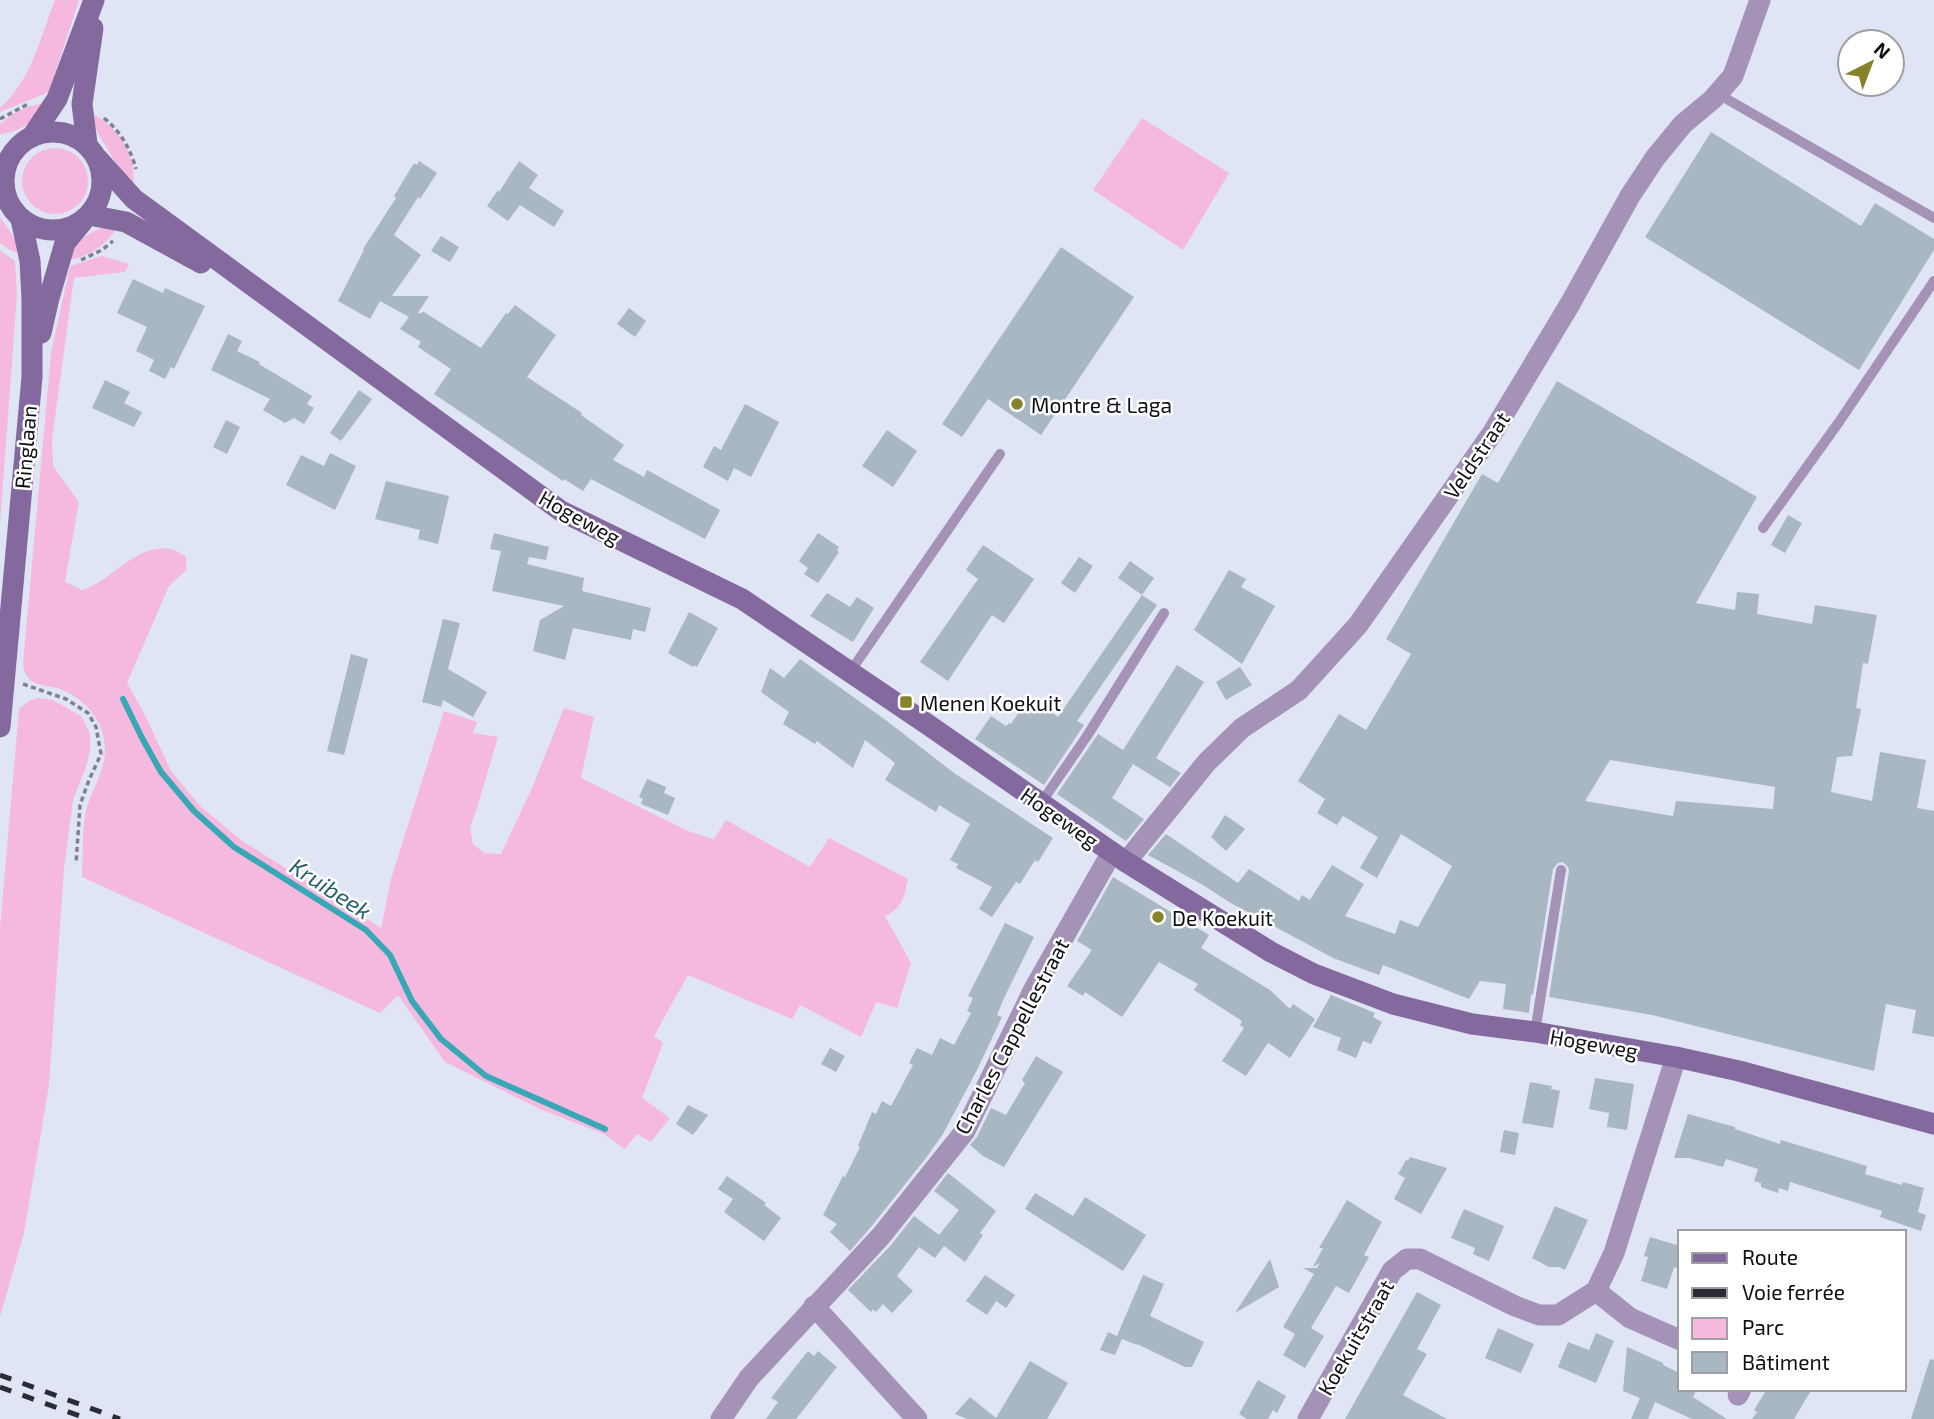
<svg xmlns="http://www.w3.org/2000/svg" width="1934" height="1419" viewBox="0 0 1934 1419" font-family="'Exo 2',sans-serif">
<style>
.green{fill:#f5b9e0}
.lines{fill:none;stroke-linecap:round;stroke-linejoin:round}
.stream{stroke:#38a8b6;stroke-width:6}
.building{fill:#a8b7c2;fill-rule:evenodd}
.path{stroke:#7f828d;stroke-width:3.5;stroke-dasharray:5 3.5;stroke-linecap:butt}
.lane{stroke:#a492b7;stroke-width:10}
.street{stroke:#a492b7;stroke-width:21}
.secondary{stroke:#83699e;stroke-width:21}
.rail{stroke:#2b2c33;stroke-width:5;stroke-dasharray:12 12;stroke-linecap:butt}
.poi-dot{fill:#87832b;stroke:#fff;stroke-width:2.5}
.labels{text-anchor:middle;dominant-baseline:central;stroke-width:5;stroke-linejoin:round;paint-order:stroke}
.poi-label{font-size:21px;fill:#0f1015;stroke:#fff;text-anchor:start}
.street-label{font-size:21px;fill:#0f1015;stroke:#fff}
.water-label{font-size:23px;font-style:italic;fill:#246068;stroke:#fff}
</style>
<rect width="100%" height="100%" fill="#e0e5f5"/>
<g class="green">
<path d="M55 0H79L49 92 0 112V108C31 81 40 38 55 0Z"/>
<path d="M46 103C35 121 22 132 0 134V124C14 112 28 105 46 103Z"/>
<path d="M92 114C119 126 138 158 133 187 121 173 117 165 108 150 100 136 95 131 92 114Z"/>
<path d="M1142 118 1229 173 1183 250 1093 190Z"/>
<circle cx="55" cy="181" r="33"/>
<path d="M0 217 17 242 20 254 10 250 0 243Z"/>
<path d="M106 227H118C106 245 87 259 65 260 78 242 84 233 106 227Z"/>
<path d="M0 250 15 261 17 295 0 524Z"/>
<path d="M102 256 129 264 125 272 74 278 52 440 53 466 79 502 65 582 82 590C113 581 135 543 171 549 176 550 182 554 186 557V570L169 586 127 683 144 713 171 771 201 807 241 840 381 928 391 879 444 711 477 722 473 733 498 737 477 808 470 828 473 844 484 853 501 854 532 788 564 708 594 717 581 778 688 831 714 839 726 820 810 867 829 838 908 879C904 897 903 908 885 916L911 963 897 1008 876 1002 861 1037 800 1005 792 1019 688 975 654 1036 663 1043 642 1098 670 1118 651 1142 637 1134 625 1149 604 1134 542 1110 445 1062 398 995 380 1013 82 877C83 859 82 823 87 807 94 784 109 765 104 740 101 718 84 700 65 691 48 683 26 690 23 664L51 353 70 266Z"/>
<path d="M39 698 53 700 81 716 90 733V750L87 764 73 800 64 869 49 1085 24 1233 0 1317V928L19 709 29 701Z"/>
</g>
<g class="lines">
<path class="stream" d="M123 699 142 738 161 772 194 811 234 847 366 930 390 955 412 1001 441 1039 486 1076 605 1129"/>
</g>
<g class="building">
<path d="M1711 132 1861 226 1875 203 1934 239V250L1859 370 1645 237Z"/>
<path d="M419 161 437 173 420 199 418 197 394 235 421 255 392 296H429L417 314 424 312 481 348 506 313 508 314 515 305 556 335 527 377 582 413 581 415 624 445 613 460 644 477 647 470 720 510 705 539 591 479 583 491 564 479 563 481 434 394 451 369 418 347 421 342 400 329 409 317 380 301 370 319 338 301 364 250 363 249 396 198 394 196 414 163 417 165Z"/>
<path d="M519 161 538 175 529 188 564 211 554 227 520 205 508 221 487 206 498 190 499 192Z"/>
<path d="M441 236 459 247 450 262 431 251Z"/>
<path d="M1061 247 1134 297 1041 435 988 399 962 437 942 424Z"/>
<path d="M133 279 163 293 165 288 205 306 174 369 171 367 165 379 149 371 154 360 136 351 147 327 117 313Z"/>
<path d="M629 308 646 321 635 337 617 324Z"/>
<path d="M228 334 242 341 237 351 260 362 259 364 312 396 307 404 314 408 304 424 294 418 285 423 263 410 270 399 211 370Z"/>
<path d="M105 380 130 392 124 403 142 412 134 427 92 408Z"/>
<path d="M1557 381 1757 497 1696 603 1735 610 1737 592 1759 594 1757 614 1812 624 1815 605 1877 615 1868 664 1863 663 1856 708 1861 709 1852 756 1837 757 1831 792 1872 801 1880 752 1926 760 1917 808 1934 811V1037L1912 1033 1916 1010 1886 1004 1874 1071 1652 1015 1549 997 1569 871 1568 867 1563 862 1558 863 1553 869 1533 995 1531 994 1529 1013 1503 1009 1506 984 1480 981 1469 999 1383 965 1379 975 1333 958 1229 902 1203 885 1148 855 1166 834 1238 883 1249 869 1299 901 1302 895 1310 900 1332 865 1364 884 1345 916 1395 934 1400 920 1418 927 1452 866 1401 834 1377 878 1360 868 1378 837 1343 816 1337 825 1317 813 1325 799 1298 781 1339 714 1366 730 1411 654 1386 639 1482 474 1498 483ZM1610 760 1775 787 1773 809 1676 801 1673 816 1585 801Z"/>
<path d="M359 390 372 399 341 441 330 433Z"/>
<path d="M745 404 779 422 751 477 734 468 728 481 703 467 714 446 721 450Z"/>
<path d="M226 420 240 427 227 454 213 447Z"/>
<path d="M887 430 917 451 893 487 862 466Z"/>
<path d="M330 453 356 466 335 510 286 485 301 455 324 466Z"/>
<path d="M386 481 449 496 438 544 418 539 420 530 375 519Z"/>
<path d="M1788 515 1802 523 1785 553 1771 545Z"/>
<path d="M494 533 549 547 546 560 529 557 527 564 584 578 582 591 651 608 645 632 633 629 631 640 573 628 565 660 533 651 540 620 564 606 492 591 501 551 490 549Z"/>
<path d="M818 533 839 547 837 550 839 552 818 583 804 574 808 568 799 561Z"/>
<path d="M983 545 1034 579 1004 623 992 615 948 681 920 662 978 579 966 570Z"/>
<path d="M1079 557 1093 566 1075 593 1061 583Z"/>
<path d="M1130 561 1154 578 1142 595 1118 578Z"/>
<path d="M1229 570 1246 579 1241 587 1275 606 1242 664 1194 630Z"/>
<path d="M827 593 850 607 857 597 874 608 853 642 810 616Z"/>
<path d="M1142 595 1157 605 1077 721 1084 725 1044 785 975 739 991 716 1006 726 1009 723 1011 724 1027 700 1035 705 1037 702 1058 717Z"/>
<path d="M689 612 718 628 697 667 694 665 693 667 668 653Z"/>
<path d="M443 619 460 623 448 669 487 692 473 717 443 700 441 707 422 702Z"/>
<path d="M351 654 368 659 344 755 327 751Z"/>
<path d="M800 659 887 721 954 773 1053 838 1038 862 1035 860 1020 884 1016 882 992 917 979 909 992 887 956 868 958 864 950 860 970 824 939 805 936 812 885 780 895 763 865 740 853 768 817 741 815 744 783 724 789 712 761 692 770 668 784 678Z"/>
<path d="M1177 665 1204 682 1156 758 1181 773 1170 787 1133 764 1112 798 1144 819 1126 841 1057 794 1098 734 1123 750Z"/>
<path d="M1240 667 1252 685 1226 700 1216 682Z"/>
<path d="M647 779 666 787 664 793 675 798 668 815 641 804 643 799 639 797Z"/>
<path d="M1225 815 1245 829 1226 851 1211 837Z"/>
<path d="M1113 877 1209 935 1201 948 1270 990 1290 1009 1293 1004 1315 1019 1290 1058 1268 1043 1246 1076 1222 1061 1244 1028 1240 1025 1242 1021 1194 990 1198 984 1159 962 1122 1017 1085 992 1083 996 1067 986 1092 950 1077 941Z"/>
<path d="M1005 923 1034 937 1004 998 997 1015 1002 1017 978 1068 943 1134 926 1158 871 1227 850 1251 830 1232 837 1224 823 1215 843 1176 845 1177 860 1147 858 1146 872 1112 876 1114 882 1101 891 1106 913 1065 909 1063 917 1048 932 1055 940 1038 954 1045 971 1013 967 1011 973 998 968 996Z"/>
<path d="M1331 995 1375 1013 1373 1017 1382 1022 1371 1044 1363 1041 1356 1058 1337 1050 1341 1038 1313 1027Z"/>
<path d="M830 1048 845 1056 836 1072 821 1064Z"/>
<path d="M1036 1056 1063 1072 1004 1167 983 1156 970 1145 977 1137 991 1108 1006 1115 1025 1083 1022 1080Z"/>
<path d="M1595 1078 1634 1084 1627 1130 1607 1127 1609 1113 1589 1109Z"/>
<path d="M1530 1082 1552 1086 1551 1089 1560 1091 1553 1128 1522 1123Z"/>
<path d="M688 1105 708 1115 693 1135 676 1124Z"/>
<path d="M1688 1114 1735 1127V1129L1780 1144 1781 1140 1867 1166 1865 1174 1902 1185 1903 1182 1924 1188 1918 1212 1926 1215 1921 1231 1880 1217 1882 1211 1790 1182 1788 1191 1779 1188 1778 1193 1761 1187V1183L1754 1181 1758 1169 1726 1159 1723 1167 1689 1158H1674Z"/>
<path d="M1504 1130 1519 1133 1515 1155 1500 1152Z"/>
<path d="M1410 1157 1447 1168 1421 1214 1394 1199 1405 1178 1398 1174 1406 1160 1408 1161Z"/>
<path d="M948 1173 996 1211 980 1233 983 1235 965 1262 944 1246 935 1258 919 1247 897 1276 913 1291 892 1313 883 1304 876 1312 873 1309 871 1312 848 1290 891 1245 914 1216 939 1235 959 1210 934 1191Z"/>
<path d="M727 1176 766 1203 764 1205 781 1218 764 1241 724 1212 733 1199 718 1189Z"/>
<path d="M1035 1193 1073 1216 1085 1197 1146 1235 1123 1271 1025 1209Z"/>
<path d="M1347 1200 1382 1222 1364 1255 1369 1257 1349 1293 1336 1286 1311 1328 1324 1336 1305 1368 1283 1355 1295 1334 1283 1327 1314 1274 1303 1268H1317L1320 1263 1313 1267 1323 1248H1319Z"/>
<path d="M1555 1206 1588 1220 1565 1270 1559 1267H1549L1532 1258Z"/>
<path d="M1464 1209 1504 1226 1489 1261 1473 1254 1475 1248 1451 1238Z"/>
<path d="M1650 1237 1680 1246V1269L1674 1267 1667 1289 1641 1281 1648 1257 1644 1256Z"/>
<path d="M1270 1259 1279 1287 1235 1313Z"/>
<path d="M985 1275 1015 1295 1006 1308 996 1301 987 1315 966 1301Z"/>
<path d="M1143 1275 1164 1284 1150 1316 1204 1342 1192 1367H1185L1137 1344V1345L1122 1339 1115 1355 1100 1350 1108 1332 1117 1336Z"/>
<path d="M1417 1292 1441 1305 1417 1349 1427 1354 1403 1395 1447 1419H1345Z"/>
<path d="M1498 1328 1534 1344 1521 1373 1485 1358Z"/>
<path d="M1596 1333 1614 1341 1596 1383 1558 1367 1568 1342 1589 1350Z"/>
<path d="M1627 1347 1663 1363V1365L1680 1373V1389H1697L1693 1397 1727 1419H1692L1655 1402 1648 1419H1631L1640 1398 1623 1391Z"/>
<path d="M808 1351 814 1356 818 1351 837 1367 796 1419H766L778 1402 771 1398Z"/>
<path d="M1930 1359 1934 1360V1419H1911Z"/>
<path d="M1030 1361 1068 1383 1047 1419H967L955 1414 970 1397 996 1418Z"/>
<path d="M1258 1380 1286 1396 1277 1413 1273 1410 1268 1419H1247L1239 1414Z"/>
<path d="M1767 1389H1812L1794 1419H1752L1757 1412 1754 1410Z"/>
</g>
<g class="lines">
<g class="path">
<path d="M104 118C121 132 130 148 136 169"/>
<path d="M0 119 28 104"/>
<path d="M81 260 102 250 113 241"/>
<path d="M23 684 66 699 88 713 96 727 101 754 89 780 80 805 76 864"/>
</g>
<g class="lane">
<path d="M1718 94 1934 218"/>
<path d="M1763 528 1839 422 1934 281"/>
<path d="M850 672 1000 454"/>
<path d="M1041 803 1087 736 1164 613"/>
<path d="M1535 1032 1561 870"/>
</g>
<g class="street">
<path d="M1126 862 1207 762 1242 728 1299 690 1358 625 1493 432 1570 304 1630 196 1655 158 1683 124 1713 99 1733 76 1760 0"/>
<path d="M1596 1291 1630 1318 1680 1340"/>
<path d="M814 1306 917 1419"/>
<path d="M1738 1395 1741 1389"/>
<path d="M721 1419 749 1378 881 1236 965 1131 1034 989 1112 852"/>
<path d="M1308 1419 1392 1271 1407 1259H1420L1515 1306 1539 1315H1558L1596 1291 1614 1253 1676 1057"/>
</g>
<g class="secondary">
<circle cx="53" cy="181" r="49"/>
<path d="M33 135 57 99 94 0"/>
<path d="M87 144 82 104 93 28"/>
<path d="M98 159 134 199 561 511 742 599 927 724 1126 862 1271 952 1314 974 1393 1004 1472 1024 1535 1032 1676 1057 1739 1071 1934 1124"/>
<path d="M89 215 126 222 201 263"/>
<path d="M41 333 49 298 65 243 83 221"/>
<path d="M0 727 32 377V299L30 261 21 219"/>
</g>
<g class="rail">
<path d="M0 1375 120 1419"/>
<path d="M0 1387 88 1419"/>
</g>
</g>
<g class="poi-dot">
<circle cx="1017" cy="404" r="7"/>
<rect x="899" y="695" width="14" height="14" rx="3.5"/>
<circle cx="1158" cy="917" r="7"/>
</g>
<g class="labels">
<g class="poi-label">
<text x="1031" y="404">Montre &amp; Laga</text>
<text x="920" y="702">Menen Koekuit</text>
<text x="1172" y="917">De Koekuit</text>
</g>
<g class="street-label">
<text transform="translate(25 447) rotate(-85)">Ringlaan</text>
<text transform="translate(1476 455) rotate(-56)">Veldstraat</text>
<text transform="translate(580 517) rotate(29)">Hogeweg</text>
<text transform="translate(1060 817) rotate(35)">Hogeweg</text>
<text transform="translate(1011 1036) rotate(-62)">Charles Cappellestraat</text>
<text transform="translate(1594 1043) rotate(10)">Hogeweg</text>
<text transform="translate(1355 1337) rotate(-60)">Koekuitstraat</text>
</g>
<g class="water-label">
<text transform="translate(331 888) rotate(33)">Kruibeek</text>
</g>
</g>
<rect x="1678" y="1230" width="228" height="161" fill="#ffffff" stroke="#9f9fa1" stroke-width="2"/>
<rect x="1692" y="1253" width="35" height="10" fill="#83699e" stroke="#9f9fa1" stroke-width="2"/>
<text x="1742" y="1265" font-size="21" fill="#0f1015">Route</text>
<rect x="1692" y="1288" width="35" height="10" fill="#2b2c33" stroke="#9f9fa1" stroke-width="2"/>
<text x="1742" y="1300" font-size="21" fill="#0f1015">Voie ferrée</text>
<rect x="1692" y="1318" width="35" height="21" fill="#f5b9e0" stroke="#9f9fa1" stroke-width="2"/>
<text x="1742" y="1335" font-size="21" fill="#0f1015">Parc</text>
<rect x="1692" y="1352" width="35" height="21" fill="#a8b7c2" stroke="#9f9fa1" stroke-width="2"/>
<text x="1742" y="1370" font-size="21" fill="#0f1015">Bâtiment</text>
<g transform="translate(1871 63) rotate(42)"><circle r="33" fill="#ffffff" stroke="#9f9fa1" stroke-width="2"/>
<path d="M0-5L12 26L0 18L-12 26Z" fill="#87832b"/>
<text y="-10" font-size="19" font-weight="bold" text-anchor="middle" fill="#0f1015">N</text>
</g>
</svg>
